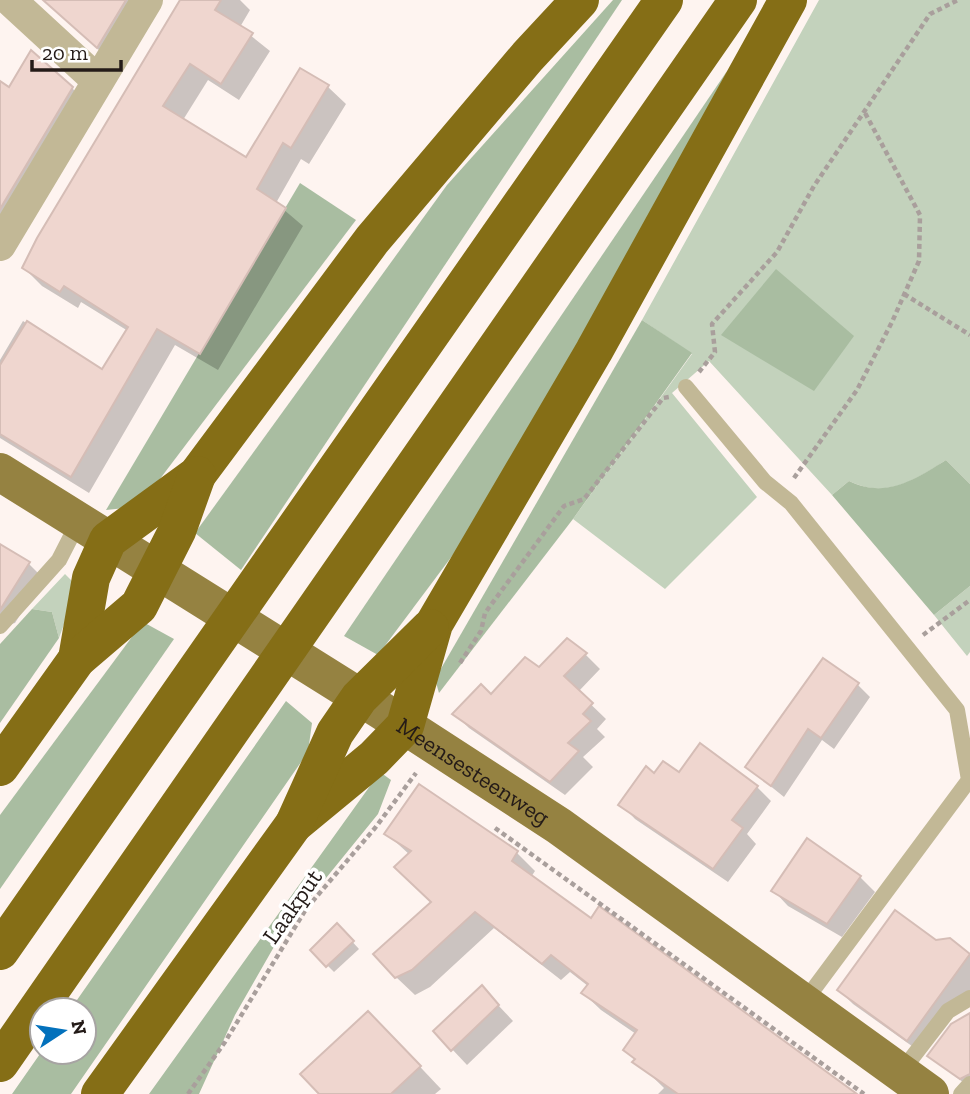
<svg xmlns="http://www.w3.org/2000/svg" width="970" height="1094" viewBox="0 0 970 1094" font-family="'Zilla Slab',serif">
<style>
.green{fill:#c3d2bc}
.forest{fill:#a9bda1}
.shadow{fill:#0003}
.building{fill:#efd6cf;stroke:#d5bdb6;stroke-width:2}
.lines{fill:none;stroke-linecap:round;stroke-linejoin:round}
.path{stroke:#a99f9c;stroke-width:4.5;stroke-dasharray:5 3.5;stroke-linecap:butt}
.lane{stroke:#c2b896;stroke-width:16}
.street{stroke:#c2b896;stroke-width:32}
.primary{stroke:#958241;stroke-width:38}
.highway{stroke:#856e16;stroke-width:38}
.labels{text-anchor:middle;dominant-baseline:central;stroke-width:7;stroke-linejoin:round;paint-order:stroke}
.street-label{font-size:24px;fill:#241b18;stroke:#fff}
</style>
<rect width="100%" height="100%" fill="#fef4f0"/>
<g class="green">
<path d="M819 0H970V484L946 460C914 481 886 499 849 481L832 495 709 361 672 393 757 497 665 589 573 519 692 354 642 320Z"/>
<path d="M65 574 74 583V597L59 638 52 612 32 609Z"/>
<path d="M970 586V652L967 656 934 615Z"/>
</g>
<g class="forest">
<path d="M613 0H622L241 570 195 533 447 185Z"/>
<path d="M727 71 697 133 470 532 378 655 344 636Z"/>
<path d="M300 183 356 220 144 500 125 508 106 510Z"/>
<path d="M776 269 854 336 814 391 721 335Z"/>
<path d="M642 320 692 353 573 519 439 693 435 679Z"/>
<path d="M946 460 970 484V586L934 615 832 495 849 481C886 499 914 480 946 460Z"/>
<path d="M32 609 52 612 59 638 0 723V644Z"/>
<path d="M143 622 174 639 0 889V815Z"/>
<path d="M286 701 312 723 308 752 71 1094H12L42 1051 84 1052V1010H70Z"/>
<path d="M380 772 391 780 378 814 283 931 235 1015 199 1094H149Z"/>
</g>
<g class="shadow">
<path d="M57 0H133L111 61 66 20Z"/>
<path d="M182 0H240L250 10 240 27 270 51 239 100 208 80 183 120 247 159 301 70 328 87 346 104 309 164 301 159 276 203 303 226 218 370 175 345 89 493 0 438V360L23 321 102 372 128 331 81 302 78 308 42 286 24 268Z"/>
<path d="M0 84 10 90 72 88 86 102 0 246Z"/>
<path d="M0 546 29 564 43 578 15 623 0 627Z"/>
<path d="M585 654 600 669 578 692 606 719 597 729 605 737 583 757 593 767 565 795 469 728 455 714 539 669Z"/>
<path d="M857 684 870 697 834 749 822 740 784 797 747 767Z"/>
<path d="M654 775H679L757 787 771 801 747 834 756 844 728 882 635 819 621 804Z"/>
<path d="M419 786 517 853 535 871 531 877 591 920 855 1094H658L664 1088 625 1050 636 1034 601 1010 583 993 588 986 570 972 561 980 494 928 430 987 415 995 396 977 433 902 410 855 387 834Z"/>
<path d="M808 841 860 877 875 892 842 937 788 906 774 891Z"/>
<path d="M337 925 359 949 334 972 312 950Z"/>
<path d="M950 940 970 956V990L923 1054 853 1004 839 990 936 942Z"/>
<path d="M482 988 513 1021 467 1065 435 1031Z"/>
<path d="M970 1015V1088L929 1055Z"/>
<path d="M390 1035 441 1089 435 1094H321Z"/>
</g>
<g class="building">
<path d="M43 0H126L97 48Z"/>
<path d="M180 0H221L215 10 253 33 221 84 190 64 163 106 246 157 300 68 329 85 291 148 283 143 257 189 286 208 200 354 157 329 71 477 0 434V365L27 321 102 369 128 327 64 286 60 292 22 268 37 238Z"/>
<path d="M31 50 73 87 0 209V81L9 87Z"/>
<path d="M0 544 30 562 0 610Z"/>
<path d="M567 638 587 653 564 676 593 703 583 714 591 721 568 743 579 751 550 782 452 714 481 684 491 694 525 657 539 667Z"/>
<path d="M823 658 859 683 821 738 808 729 771 786 745 767Z"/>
<path d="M700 743 758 786 732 820 743 828 713 869 618 805 646 766 654 773 663 761 679 772Z"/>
<path d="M419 784 518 851 512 861 591 918 599 906 857 1094H678L632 1062 635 1059 623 1050 637 1030 581 993 588 984 551 955 542 964 475 912 412 970 395 978 373 954 431 902 394 867 411 851 384 834Z"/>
<path d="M807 838 861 876 827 924 771 891Z"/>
<path d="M895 910 936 940 950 938 970 954 907 1041 837 990Z"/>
<path d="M337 923 354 941 326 967 310 950Z"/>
<path d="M482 985 499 1005 451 1051 433 1031Z"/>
<path d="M368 1011 421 1066 391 1094H319L300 1074Z"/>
<path d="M970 1013V1074L960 1079 927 1056 951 1024Z"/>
</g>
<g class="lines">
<g class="path">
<path d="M904 294 970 335"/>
<path d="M699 372 715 352 712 324 777 252 814 186 930 14 958 0"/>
<path d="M794 478 857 390 892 322 919 261 920 215 864 111"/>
<path d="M923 635 970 600"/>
<path d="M460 663 481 631 485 613 564 506 584 499 663 398 669 397"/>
<path d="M495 828 864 1094"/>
<path d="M188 1094 225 1042 306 909 375 828 416 773"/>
</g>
<g class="lane">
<path d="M686 387 765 482 791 503 957 710 969 780 804 1002"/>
<path d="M0 626 59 560 79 521"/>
<path d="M901 1072 948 1011 970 998"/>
<path d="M961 1094 970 1084"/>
</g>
<g class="street">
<path d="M10 0 98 81"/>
<path d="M0 245 147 0"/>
</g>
<path class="primary" id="s1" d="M0 472 382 711 559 826 930 1094"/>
<g class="highway">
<path d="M77 659 91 578 108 540 197 475 372 240 528 56 580 0"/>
<path d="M0 767 77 659 139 606 177 531 197 475"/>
<path d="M294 824 374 758 405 726 434 624 594 351 788 0"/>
<path d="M0 951 664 0"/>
<path d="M0 1063 738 0"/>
<path d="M100 1094 294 824 335 733 359 698 430 628"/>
</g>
</g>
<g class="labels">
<g class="street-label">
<text stroke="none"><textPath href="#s1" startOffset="560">Meensesteenweg</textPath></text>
<text transform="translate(292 906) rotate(-55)">Laakput</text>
</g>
</g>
<g transform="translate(63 1031) rotate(78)"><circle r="33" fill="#ffffff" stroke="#a7a4a3" stroke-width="2"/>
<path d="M0-5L12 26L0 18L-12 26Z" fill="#0371bc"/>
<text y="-10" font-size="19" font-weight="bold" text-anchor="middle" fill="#241b18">N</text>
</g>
<path d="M32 60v10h89v-10" fill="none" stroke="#241b18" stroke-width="3.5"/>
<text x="42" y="60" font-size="21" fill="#241b18" stroke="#ffffff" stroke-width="5" paint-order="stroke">20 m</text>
</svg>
